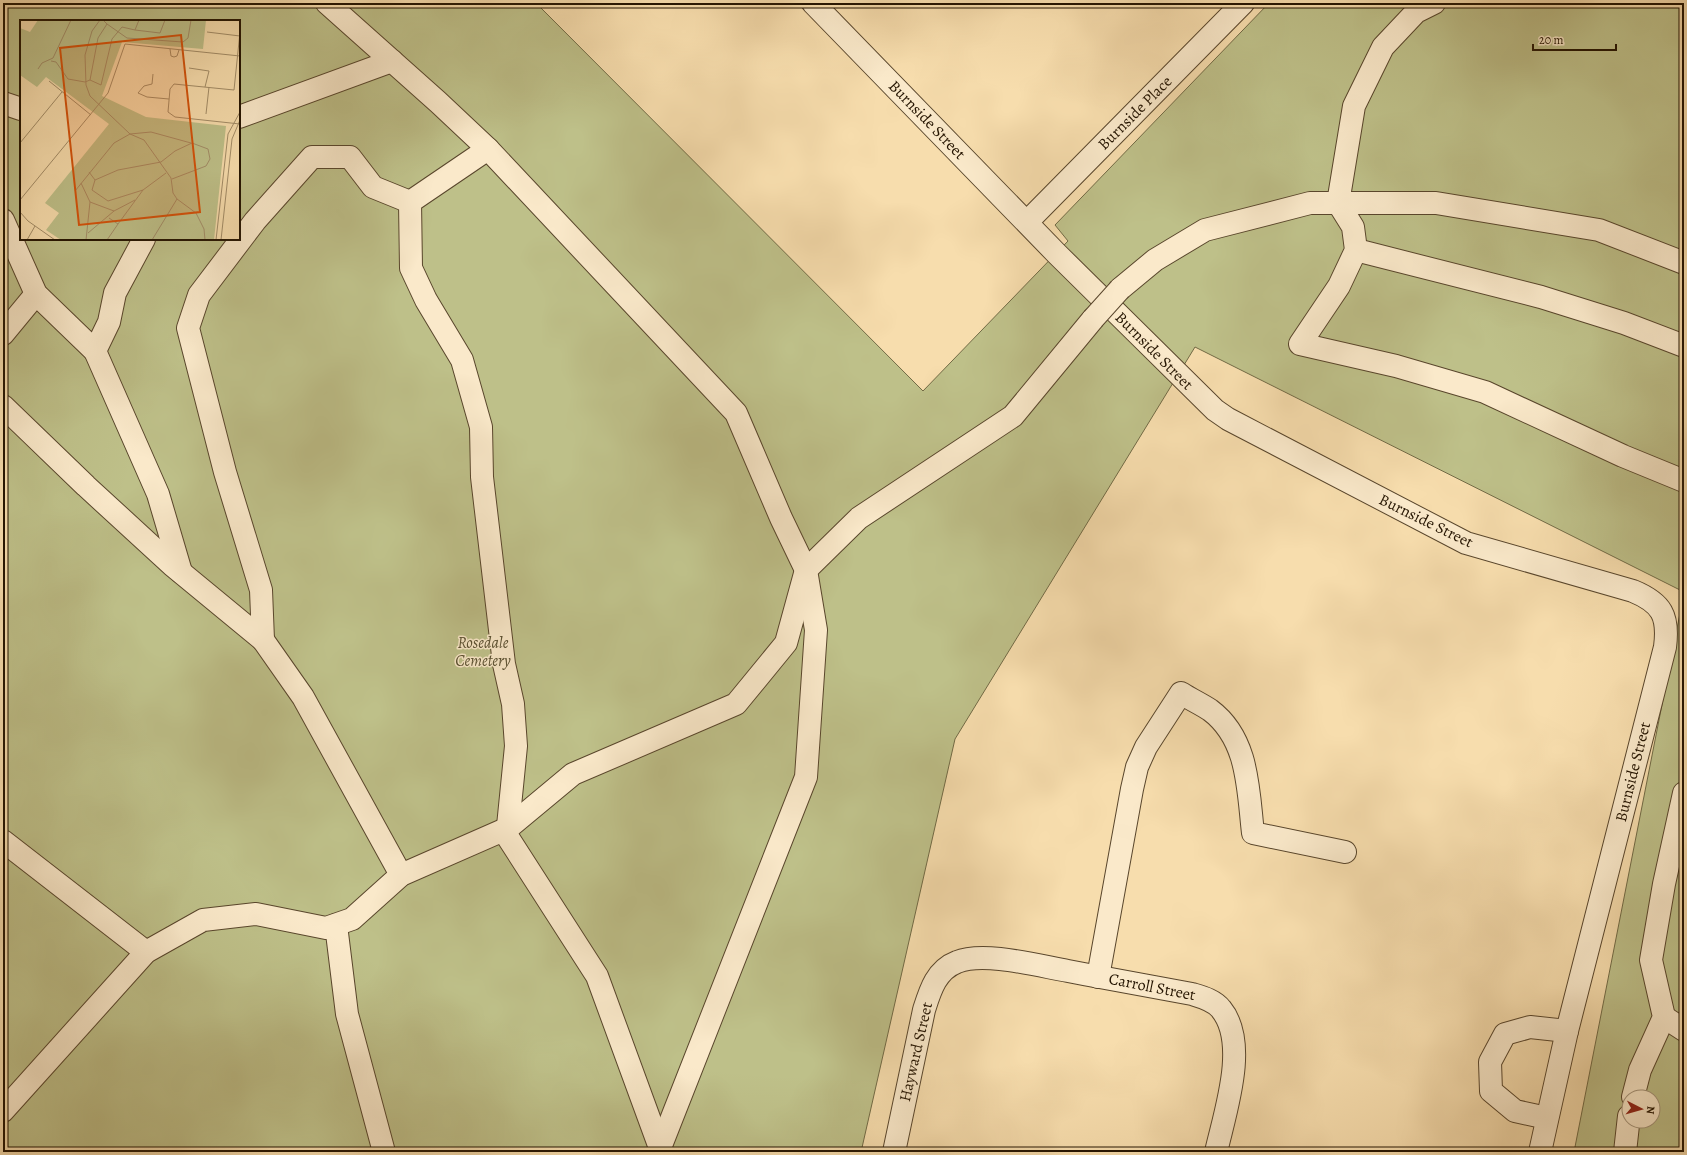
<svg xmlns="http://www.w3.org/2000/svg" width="1687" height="1155" viewBox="0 0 1687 1155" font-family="Alegreya,serif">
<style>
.green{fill:#bec089;stroke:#716a45;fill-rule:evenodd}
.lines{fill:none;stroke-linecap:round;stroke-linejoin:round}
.minor-casing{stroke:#59462c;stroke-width:24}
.minor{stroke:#fae9ca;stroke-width:22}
.minor-bridge-casing{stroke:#59462c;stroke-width:24;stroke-linecap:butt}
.minor-bridge{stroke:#fae9ca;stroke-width:22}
.labels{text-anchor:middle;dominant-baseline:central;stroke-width:3;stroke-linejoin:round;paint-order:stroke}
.street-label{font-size:16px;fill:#241401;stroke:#fae9ca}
.park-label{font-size:16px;font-style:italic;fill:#5a5031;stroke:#fae9ca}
.inset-road{fill:none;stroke:#a38d68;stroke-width:1}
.view{fill:#d4520b;fill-opacity:0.15;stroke:#d4520b;stroke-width:2}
.inset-edge{fill:none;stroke:#241401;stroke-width:2}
</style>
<rect width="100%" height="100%" fill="#f7ddad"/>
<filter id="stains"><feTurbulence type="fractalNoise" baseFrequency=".005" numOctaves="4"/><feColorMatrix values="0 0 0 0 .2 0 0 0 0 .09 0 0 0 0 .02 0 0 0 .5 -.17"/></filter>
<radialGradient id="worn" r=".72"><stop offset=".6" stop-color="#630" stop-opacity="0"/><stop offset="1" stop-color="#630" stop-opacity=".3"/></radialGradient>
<g class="green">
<path d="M3 3H536L923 391 1068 241 1055 225 1269 3H1684V592L1195 347 955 739 861 1152H3ZM21 21H239V239H21Z"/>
<path d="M1684 593V1152H1574ZM1629 1097H1653V1121H1629Z"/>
</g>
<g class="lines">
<defs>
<g id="minor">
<path d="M327 3 438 102 488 149 736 413 781 518 806 570 816 630 806 777 660 1148"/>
<path d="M813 3 1057 254 1215 410 1228 419 1466 543 1633 591C1662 603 1669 616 1665 647L1567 1031 1540 1152"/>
<path d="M1434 3 1416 12 1383 47 1354 106 1338 203 1353 227 1356 250 1339 286 1300 344 1396 366 1485 392 1623 456 1684 481"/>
<path d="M3 103 21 109"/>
<path d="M239 117 392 61"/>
<path d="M410 202 411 268 426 300 462 360 481 427 482 477 504 664 513 704 516 746 507 836 597 976 660 1148 659 1152"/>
<path d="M3 220 36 294 95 351 109 322 115 293 144 239"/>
<path d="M1027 222 1243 3"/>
<path d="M1356 250 1541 297 1624 323 1684 346"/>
<path d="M1120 289 1155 260 1205 230 1310 203H1436L1599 230 1684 263"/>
<path d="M3 334 36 294"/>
<path d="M95 351 158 494 181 572"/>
<path d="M3 406 86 486 172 565 263 640 261 590 225 472 188 328 199 295 255 221 312 157H350L373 187 410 202 488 149"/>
<path d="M263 640 303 697 401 875"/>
<path d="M3 841 146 952"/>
<path d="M336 925 347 1014 384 1152"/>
<path d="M1098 977 1132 789 1137 767 1146 747 1181 693C1190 699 1201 704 1210 710 1249 739 1248 790 1253 833L1345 852"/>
<path d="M1664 1017 1684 1030"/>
<path d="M1633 1097 1640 1070 1664 1017 1651 960 1664 884 1684 793"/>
<path d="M3 1111 146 952 203 920 256 914 326 928 352 919 401 875 508 828 573 774 736 704 786 643 806 570 859 518 1013 416 1093 319"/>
<path d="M1547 1118 1515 1111 1491 1091 1490 1062 1505 1034 1530 1027 1567 1031"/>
<path d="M894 1152 924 1010C930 991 936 970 957 962 984 951 1039 966 1068 971 1109 979 1150 986 1192 994 1202 997 1214 1000 1221 1009 1249 1043 1225 1112 1216 1152"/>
<path d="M1625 1152 1629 1116"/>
</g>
</defs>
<use href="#minor" class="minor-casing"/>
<use href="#minor" class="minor"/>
<defs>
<path id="minor-bridge" d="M1093 319 1120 289"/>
</defs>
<use href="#minor-bridge" class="minor-bridge-casing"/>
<use href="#minor-bridge" class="minor-bridge"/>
</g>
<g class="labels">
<g class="street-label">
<text transform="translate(1135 113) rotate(-45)">Burnside Place</text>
<text transform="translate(927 120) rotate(46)">Burnside Street</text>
<text transform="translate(1154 351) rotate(45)">Burnside Street</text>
<text transform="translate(1426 521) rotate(26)">Burnside Street</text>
<text transform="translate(1633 772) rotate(-76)">Burnside Street</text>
<text transform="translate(1152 987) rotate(11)">Carroll Street</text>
<text transform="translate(916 1052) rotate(-77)">Hayward Street</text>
</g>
<g class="park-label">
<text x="483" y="643">Rosedale<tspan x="483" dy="18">Cemetery</tspan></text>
</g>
</g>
<g transform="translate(20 20)">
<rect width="220" height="220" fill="#f7ddad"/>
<path d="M18 0H186L183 29 102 22 82 76 126 97 206 106 194 220H41L26 210 39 193 25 183 89 104 26 57 17 67 0 55V8L10 12Z" fill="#bec089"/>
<path class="inset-road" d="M80 0 72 11 65 35 66 65 70 76 110 114 124 120 151 158 153 173 157 179 176 193 184 209 185 220M87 4 107 18 163 22 168 18 171 0M115 10 140 13 145 0M187 12 220 16M150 29 151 36 154 37 157 36 159 30M31 41 36 42 48 59 65 62 70 60 81 65 92 19 102 7 115 10 119 0M169 48 189 51 185 67M18 49 22 43 33 38 51 0M133 54 132 64 124 66 118 73 127 77 149 79M70 60 78 18 87 4 83 0M29 61 71 95M214 70 154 64 150 69 148 92 155 97 220 104M214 70 220 12M186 94 189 67M0 123 42 72M69 152 75 160 72 170 88 181 123 170 98 204 89 198M75 160 98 150 141 142 155 131 172 123 188 129 190 139 186 146 152 159M61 163 70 182 66 220M123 170 146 153M55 171 94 123 110 114 131 112 171 123M0 180 88 73 105 24 220 36M94 191 115 180M0 192 8 201 35 220M68 213 94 191 70 182M7 220 15 206M87 220 98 204M132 220 157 179M196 220 208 114 220 92M201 220 212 119 220 100"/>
<path class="view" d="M161 15 180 192 59 205 40 28Z"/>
<rect width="220" height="220" class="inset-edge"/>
</g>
<rect width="1687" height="1155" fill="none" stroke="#f7ddad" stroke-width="16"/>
<rect x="4" y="4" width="1679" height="1147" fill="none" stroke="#241401" stroke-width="2"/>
<rect x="8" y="8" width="1671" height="1139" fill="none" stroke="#241401"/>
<g transform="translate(1641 1109) rotate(96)"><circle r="19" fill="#fae9ca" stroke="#a4947a"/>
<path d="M0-3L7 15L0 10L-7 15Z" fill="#8f2418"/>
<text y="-6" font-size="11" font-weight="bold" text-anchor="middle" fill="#241401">N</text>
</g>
<path d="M1533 44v6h83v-6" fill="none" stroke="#241401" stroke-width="2"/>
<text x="1539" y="44" font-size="12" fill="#241401" stroke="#fae9ca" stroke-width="3" paint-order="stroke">20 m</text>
<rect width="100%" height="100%" filter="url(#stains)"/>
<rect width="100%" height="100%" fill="url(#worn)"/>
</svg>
